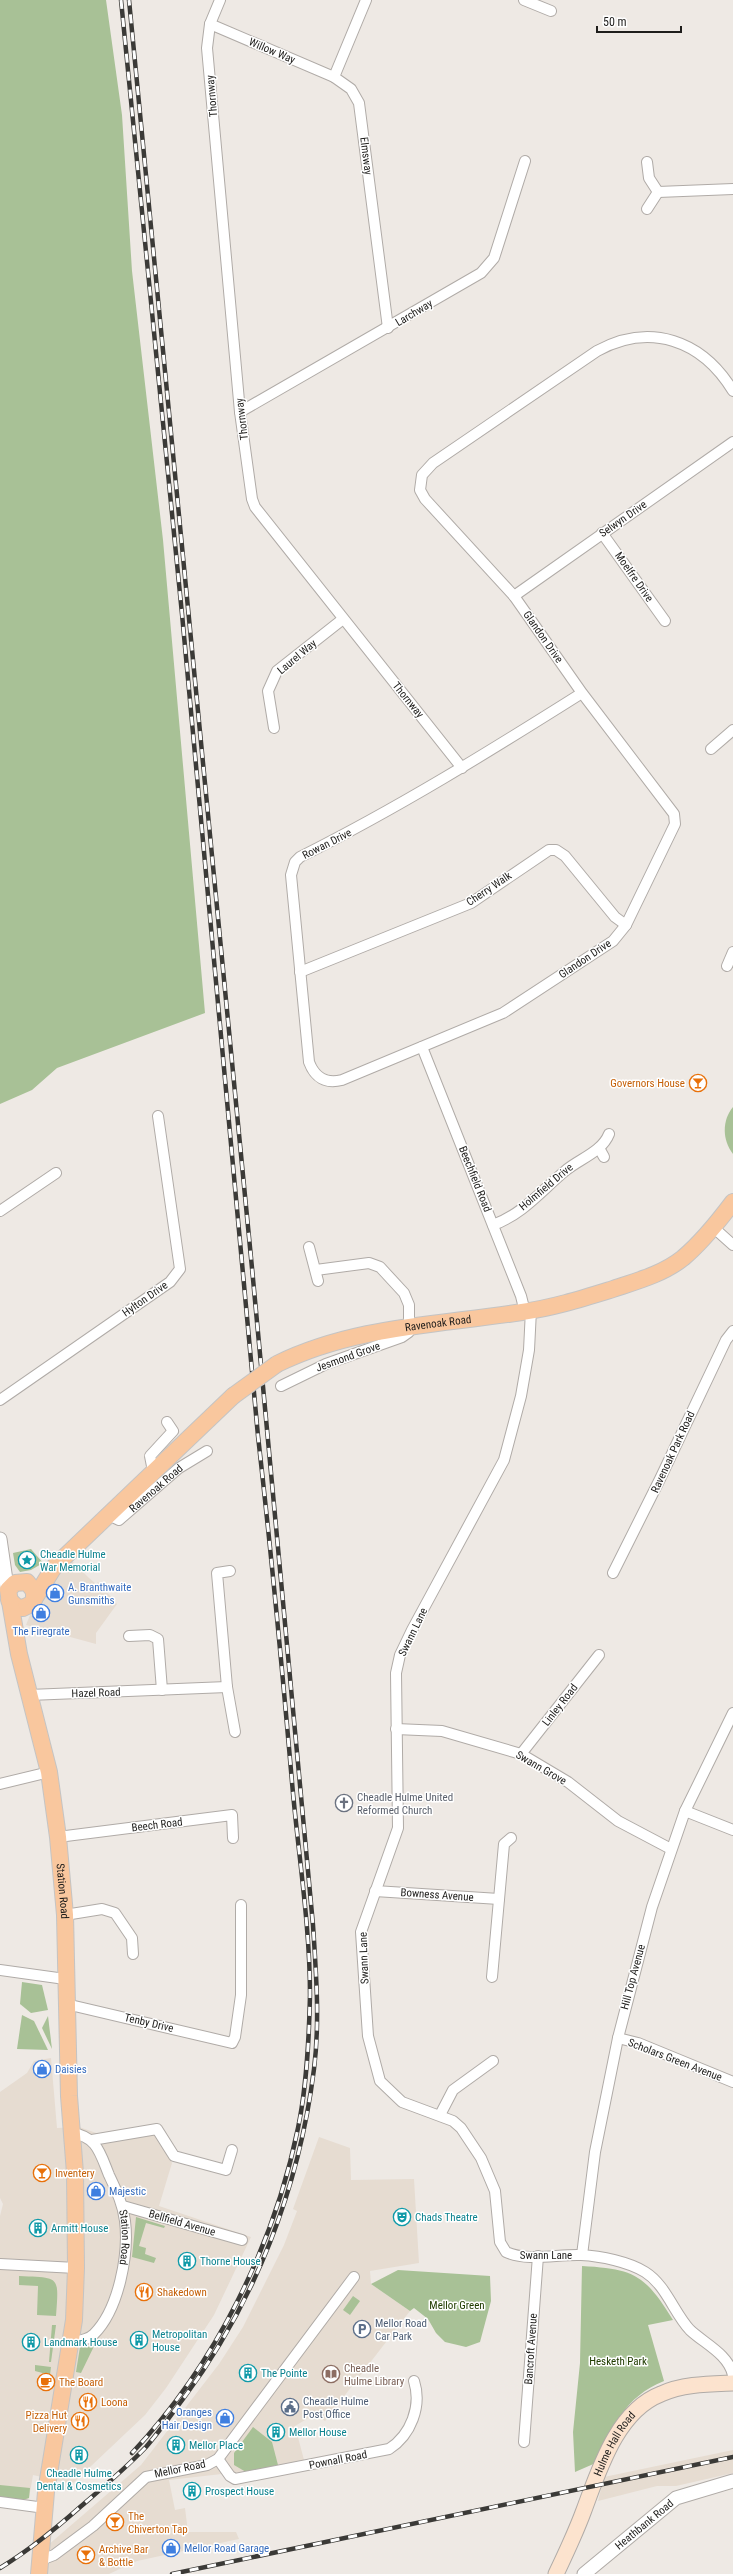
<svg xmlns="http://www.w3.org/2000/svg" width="733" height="2574" viewBox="0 0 733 2574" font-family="'Roboto Condensed',sans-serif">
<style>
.built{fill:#e6dcd1}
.green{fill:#a8c196}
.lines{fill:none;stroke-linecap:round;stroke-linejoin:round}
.minor-casing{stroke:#b0aba7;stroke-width:12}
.tertiary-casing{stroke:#b0aba7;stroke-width:15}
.secondary-casing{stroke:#b0aba7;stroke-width:17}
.primary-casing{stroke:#c4c4c4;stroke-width:18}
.minor{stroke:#fff;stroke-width:10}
.tertiary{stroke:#fff;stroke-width:13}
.secondary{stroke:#fce3ce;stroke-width:15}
.primary{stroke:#f9c79e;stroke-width:16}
.rail-casing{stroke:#3b3a37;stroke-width:4.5}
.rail{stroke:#fff;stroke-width:3;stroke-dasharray:9;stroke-linecap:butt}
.primary-bridge-casing{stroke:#c4c4c4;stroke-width:18;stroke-linecap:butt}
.primary-bridge{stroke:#f9c79e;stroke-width:16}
.labels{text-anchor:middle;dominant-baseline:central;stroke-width:3;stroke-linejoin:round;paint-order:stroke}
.street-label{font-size:11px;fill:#1e1d1b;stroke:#fff}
.food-label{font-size:11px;fill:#c56008;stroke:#fff;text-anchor:start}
.culture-label{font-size:11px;fill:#0d838f;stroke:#fff;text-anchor:start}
.shop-label{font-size:11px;fill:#366cbe;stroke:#fff;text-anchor:start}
.worship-label{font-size:11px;fill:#5b616d;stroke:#fff;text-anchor:start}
.park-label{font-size:11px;fill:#203c00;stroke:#fff}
.service-label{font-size:11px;fill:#4e5e75;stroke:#fff;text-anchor:start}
.education-label{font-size:11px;fill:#785e54;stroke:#fff;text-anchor:start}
</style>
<rect width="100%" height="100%" fill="#eee9e4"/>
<g class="built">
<path d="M70 1559 89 1578 96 1584 98 1582 117 1604 96 1633V1644L26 1625 34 1605Z"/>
<path d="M51 2058 57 2128 79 2127 102 2135 152 2125 172 2163 159 2206 251 2237 214 2315 166 2388 145 2415 72 2484 33 2475 29 2498 26 2500 0 2497V2216L3 2204 0 2198V2092L27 2073 34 2061Z"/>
<path d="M319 2137 350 2148 351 2180 414 2179 419 2263 370 2271 371 2284 410 2311 325 2421 315 2414 295 2426 304 2460 248 2471 169 2480 175 2510 185 2508 188 2532H236L239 2539 137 2561 109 2574H45L47 2546 141 2465 219 2364 243 2327 284 2245 297 2211 293 2209Z"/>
<path d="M733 2450V2473L676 2486H657L598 2501 604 2477Z"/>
</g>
<g class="green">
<path d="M0 0H106L122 115 132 271 163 540 205 1013 57 1068 32 1090 0 1104Z"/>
<path d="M733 1107V1154C722 1140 722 1120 733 1107Z"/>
<path d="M31 1549 43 1563 31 1570 20 1572 15 1565 13 1553Z"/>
<path d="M22 1982 42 1985 48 2010 31 2013 20 2004Z"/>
<path d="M22 2015 34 2021 48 2050 17 2049Z"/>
<path d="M48 2016 52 2049 42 2028Z"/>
<path d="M136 2217 165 2226 164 2228 146 2223 139 2246 146 2248 145 2254 156 2258 154 2263 132 2257Z"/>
<path d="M582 2266C635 2269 645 2275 673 2320L648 2325 664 2381C623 2398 615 2425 598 2462L575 2472 573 2432 580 2363Z"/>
<path d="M398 2270 490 2276 491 2301 480 2342 466 2347 445 2342 436 2333 428 2319 414 2308 410 2311 371 2284Z"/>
<path d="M19 2276C60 2278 59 2275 56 2316L37 2315 38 2286 19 2285Z"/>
<path d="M353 2296 360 2301 350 2315 343 2310Z"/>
<path d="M52 2325H56L51 2362H49Z"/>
<path d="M99 2336 81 2373 76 2372 80 2347 89 2346Z"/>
<path d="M35 2365 51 2367 50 2375 35 2371Z"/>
<path d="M253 2427 272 2442 278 2465 246 2472 234 2465V2453Z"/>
<path d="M0 2485 30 2488 29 2498 23 2500 0 2497Z"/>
</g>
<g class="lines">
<defs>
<g id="minor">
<path d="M220 0 210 24 207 48 240 412 252 499 255 507 462 768"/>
<path d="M366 0 334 77 351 89 359 103 388 328"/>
<path d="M524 0 551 11"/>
<path d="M210 24 334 77"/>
<path d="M647 162 649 178 658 192 733 189"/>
<path d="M647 209 658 192"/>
<path d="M240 412 481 273 494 258 525 161"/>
<path d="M602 533 665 621"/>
<path d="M514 596 733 442"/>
<path d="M582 693C490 751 398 808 300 857L295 862 291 875 309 1062C315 1078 326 1084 342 1080L503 1013 613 941 626 925 675 824 674 814 582 693 514 596 425 499 420 490 422 475 433 463 597 351C650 322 702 340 733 391"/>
<path d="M274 728 268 691 277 671 343 619"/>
<path d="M711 749 733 730"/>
<path d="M727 966 733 952"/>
<path d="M300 972 471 903 549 850H556L565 856 615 917 626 925"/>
<path d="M422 1047 521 1296 525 1312"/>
<path d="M599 1148 604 1157"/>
<path d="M0 1211 56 1173"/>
<path d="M493 1225C523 1214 541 1191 565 1171 579 1159 602 1152 609 1134"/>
<path d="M714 1228 733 1245"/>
<path d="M309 1247 318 1281"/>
<path d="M531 1310 529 1350 521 1396 504 1460 412 1630 400 1655 396 1673 398 1828 361 1932 368 2036 380 2081 402 2102 453 2121 461 2128 481 2158 495 2191 500 2242 506 2252C528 2262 557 2254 581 2255 601 2256 629 2262 645 2272 666 2285 674 2313 690 2330 705 2344 728 2354 733 2375"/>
<path d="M281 1386 326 1364 402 1337 409 1332V1305L404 1293 380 1267 369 1263 316 1270"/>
<path d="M0 1400 170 1282 180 1269 158 1116"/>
<path d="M153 1471 150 1456 173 1431 167 1422"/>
<path id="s1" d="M106 1514 119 1520 179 1468 207 1451"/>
<path d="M230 1571 217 1573 227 1687 235 1732"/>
<path d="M613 1573 660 1479 726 1340 733 1331"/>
<path d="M129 1636 150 1635 158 1639 162 1690"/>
<path d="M29 1695 227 1687"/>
<path d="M396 1729 442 1731 521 1754 568 1782 618 1821 671 1849"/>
<path d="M521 1754 599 1655"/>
<path d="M0 1784 49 1772"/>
<path d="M685 1811 733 1830"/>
<path d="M58 1837 232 1815 233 1838"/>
<path d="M375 1891 499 1899"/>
<path d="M65 1915 102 1909 115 1913 132 1938 133 1954"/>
<path d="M0 1970 65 1979"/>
<path d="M492 1977 504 1844 511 1838"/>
<path d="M66 2004 232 2043 235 2037 241 1995V1905"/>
<path d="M618 2038 638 2043 733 2082"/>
<path d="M440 2115 453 2090 493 2061"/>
<path id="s2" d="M71 2133C97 2136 100 2153 109 2175 116 2190 123 2204 125 2221 129 2254 119 2309 94 2334 88 2340 79 2341 72 2342"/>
<path d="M92 2140 157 2129 174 2156 226 2170 232 2150"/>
<path d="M123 2206 242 2240"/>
<path d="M582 2255 595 2152 618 2038 652 1907 685 1811 733 1713"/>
<path d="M0 2264 76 2268"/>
<path d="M524 2442 538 2256"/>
<path d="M218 2459 230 2476 235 2479 389 2449C411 2435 422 2406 414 2381"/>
<path d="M0 2502 45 2508"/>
<path d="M41 2560 54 2555 93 2526 146 2477 207 2465 218 2459 354 2277"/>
</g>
<g id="tertiary">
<path d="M0 1539 8 1594"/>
<path id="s3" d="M584 2574 676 2498 733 2481"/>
</g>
<g id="secondary">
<path id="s4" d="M556 2574C566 2553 576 2532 584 2510 599 2470 617 2411 661 2394 683 2384 709 2384 733 2383"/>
</g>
<g id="primary">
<path id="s5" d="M277 1364C354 1326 439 1325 522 1312 553 1308 584 1298 613 1289 637 1281 663 1274 683 1258 702 1242 718 1222 733 1202"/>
<path d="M9 1600 17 1607 23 1608 31 1604 54 1567 233 1396"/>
<path id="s6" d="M34 1600V1591L27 1582 15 1583 8 1590 19 1654 49 1772 58 1837 65 1915 69 2096 75 2173 76 2268 74 2320 46 2492 39 2574"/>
</g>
</defs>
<use href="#minor" class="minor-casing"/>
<use href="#tertiary" class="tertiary-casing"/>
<use href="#secondary" class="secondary-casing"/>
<use href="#primary" class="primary-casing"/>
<use href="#minor" class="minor"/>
<use href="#tertiary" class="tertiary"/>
<use href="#secondary" class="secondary"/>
<use href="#primary" class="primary"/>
<defs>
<g id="rail">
<path d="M121 0 182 614 258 1436C271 1551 282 1666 292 1782 298 1853 310 1924 310 1995 309 2039 307 2085 298 2128 274 2246 215 2365 132 2453"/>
<path d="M0 2568C28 2551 54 2530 79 2508 101 2489 125 2469 146 2447 159 2432 171 2415 183 2399 255 2302 299 2189 314 2069 320 2021 316 1972 313 1925L252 1268 129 0"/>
<path d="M172 2574 733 2457"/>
</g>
</defs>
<use href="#rail" class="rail-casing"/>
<use href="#rail" class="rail"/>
<defs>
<path id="primary-bridge" d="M233 1396 277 1364"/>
</defs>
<use href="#primary-bridge" class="primary-bridge-casing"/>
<use href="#primary-bridge" class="primary-bridge"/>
</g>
<defs>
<symbol id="bar-ring" viewBox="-11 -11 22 22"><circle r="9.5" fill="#fff" stroke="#e8710a" stroke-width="1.5"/><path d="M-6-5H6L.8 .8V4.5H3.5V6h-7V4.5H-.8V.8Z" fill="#e8710a"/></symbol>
<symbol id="sight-ring" viewBox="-11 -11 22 22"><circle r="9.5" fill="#fff" stroke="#0f9aa8" stroke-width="1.5"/><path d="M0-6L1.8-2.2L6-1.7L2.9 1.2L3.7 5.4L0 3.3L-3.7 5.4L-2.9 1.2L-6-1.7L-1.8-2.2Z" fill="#0f9aa8"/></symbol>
<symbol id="shop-ring" viewBox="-11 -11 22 22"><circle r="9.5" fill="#fff" stroke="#3f7fe0" stroke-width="1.5"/><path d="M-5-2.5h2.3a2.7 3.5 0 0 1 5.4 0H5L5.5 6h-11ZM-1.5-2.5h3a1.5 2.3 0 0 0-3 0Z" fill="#3f7fe0"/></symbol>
<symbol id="church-ring" viewBox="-11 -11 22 22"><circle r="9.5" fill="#fff" stroke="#6b7280" stroke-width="1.5"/><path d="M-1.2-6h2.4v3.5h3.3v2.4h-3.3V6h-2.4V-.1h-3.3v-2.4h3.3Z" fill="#6b7280"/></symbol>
<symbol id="theatre-ring" viewBox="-11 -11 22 22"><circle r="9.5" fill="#fff" stroke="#0f9aa8" stroke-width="1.5"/><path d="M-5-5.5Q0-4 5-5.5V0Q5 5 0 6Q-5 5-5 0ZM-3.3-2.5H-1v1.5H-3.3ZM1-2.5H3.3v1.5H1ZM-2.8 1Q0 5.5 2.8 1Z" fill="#0f9aa8"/></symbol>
<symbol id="building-ring" viewBox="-11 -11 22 22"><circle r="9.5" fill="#fff" stroke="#0f9aa8" stroke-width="1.5"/><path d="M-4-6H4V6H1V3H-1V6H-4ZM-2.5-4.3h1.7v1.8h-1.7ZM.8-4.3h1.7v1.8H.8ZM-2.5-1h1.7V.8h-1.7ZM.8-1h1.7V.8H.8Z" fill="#0f9aa8"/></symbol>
<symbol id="restaurant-ring" viewBox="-11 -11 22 22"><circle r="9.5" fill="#fff" stroke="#e8710a" stroke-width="1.5"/><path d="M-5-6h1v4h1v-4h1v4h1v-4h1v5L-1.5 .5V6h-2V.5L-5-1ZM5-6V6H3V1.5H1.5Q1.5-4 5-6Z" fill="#e8710a"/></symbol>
<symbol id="parking-ring" viewBox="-11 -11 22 22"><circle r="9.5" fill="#fff" stroke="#5c6f8a" stroke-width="1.5"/><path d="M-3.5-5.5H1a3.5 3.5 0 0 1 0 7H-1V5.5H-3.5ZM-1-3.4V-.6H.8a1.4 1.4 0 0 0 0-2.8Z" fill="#5c6f8a"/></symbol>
<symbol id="library-ring" viewBox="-11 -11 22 22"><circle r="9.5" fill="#fff" stroke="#8d6e63" stroke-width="1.5"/><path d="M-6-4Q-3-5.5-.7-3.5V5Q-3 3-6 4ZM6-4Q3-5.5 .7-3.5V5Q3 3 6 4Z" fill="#8d6e63"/></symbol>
<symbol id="cafe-ring" viewBox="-11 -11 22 22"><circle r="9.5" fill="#fff" stroke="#e8710a" stroke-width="1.5"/><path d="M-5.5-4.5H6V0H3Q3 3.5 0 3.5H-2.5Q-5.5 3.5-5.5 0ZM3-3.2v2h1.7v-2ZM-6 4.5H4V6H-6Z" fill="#e8710a"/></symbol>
<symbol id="civic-ring" viewBox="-11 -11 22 22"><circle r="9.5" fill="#fff" stroke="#5c6f8a" stroke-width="1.5"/><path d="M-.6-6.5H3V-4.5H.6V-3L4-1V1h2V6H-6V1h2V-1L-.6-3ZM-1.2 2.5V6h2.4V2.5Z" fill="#5c6f8a"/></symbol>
</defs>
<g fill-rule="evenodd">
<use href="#bar-ring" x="688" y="1073" width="20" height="20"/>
<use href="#sight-ring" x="17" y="1550" width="20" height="20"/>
<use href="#shop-ring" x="45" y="1583" width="20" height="20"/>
<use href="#shop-ring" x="31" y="1603" width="20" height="20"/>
<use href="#church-ring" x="334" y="1793" width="20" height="20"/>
<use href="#shop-ring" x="32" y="2059" width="20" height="20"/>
<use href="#bar-ring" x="32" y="2163" width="20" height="20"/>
<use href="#shop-ring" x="86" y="2181" width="20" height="20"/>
<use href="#theatre-ring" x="392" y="2207" width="20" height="20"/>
<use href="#building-ring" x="28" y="2218" width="20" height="20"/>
<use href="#building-ring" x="177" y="2251" width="20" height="20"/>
<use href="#restaurant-ring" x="134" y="2282" width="20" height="20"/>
<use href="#parking-ring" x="352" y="2319" width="20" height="20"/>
<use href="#building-ring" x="129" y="2330" width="20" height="20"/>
<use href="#building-ring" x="21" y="2332" width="20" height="20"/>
<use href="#building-ring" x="238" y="2363" width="20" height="20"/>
<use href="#library-ring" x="321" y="2364" width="20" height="20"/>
<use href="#cafe-ring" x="36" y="2372" width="20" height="20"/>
<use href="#restaurant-ring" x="78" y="2392" width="20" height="20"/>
<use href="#civic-ring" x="280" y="2397" width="20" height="20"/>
<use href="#shop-ring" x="215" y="2408" width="20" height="20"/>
<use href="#restaurant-ring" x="70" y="2411" width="20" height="20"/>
<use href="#building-ring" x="266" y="2422" width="20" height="20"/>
<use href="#building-ring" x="166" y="2435" width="20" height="20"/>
<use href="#building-ring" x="69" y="2445" width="20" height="20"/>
<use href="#building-ring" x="182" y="2481" width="20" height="20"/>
<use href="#bar-ring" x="105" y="2512" width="20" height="20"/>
<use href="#shop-ring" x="161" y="2538" width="20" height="20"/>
<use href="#bar-ring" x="76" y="2545" width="20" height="20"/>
</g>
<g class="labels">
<g class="street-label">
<text transform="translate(272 51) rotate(23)">Willow Way</text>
<text transform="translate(212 96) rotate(-95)">Thornway</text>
<text transform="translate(366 156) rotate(83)">Elmsway</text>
<text transform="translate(414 313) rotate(-31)">Larchway</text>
<text transform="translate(242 419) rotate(-97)">Thornway</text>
<text transform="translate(623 519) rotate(-35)">Selwyn Drive</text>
<text transform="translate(634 577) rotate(55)">Moelfre Drive</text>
<text transform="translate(543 637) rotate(55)">Glandon Drive</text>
<text transform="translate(297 657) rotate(-40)">Laurel Way</text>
<text transform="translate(408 700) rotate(51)">Thornway</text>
<text transform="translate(327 844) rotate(-27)">Rowan Drive</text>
<text transform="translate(489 889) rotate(-34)">Cherry Walk</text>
<text transform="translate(585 959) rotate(-34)">Glandon Drive</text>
<text transform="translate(475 1179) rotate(68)">Beechfield Road</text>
<text transform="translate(546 1187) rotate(-40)">Holmfield Drive</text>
<text transform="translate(145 1299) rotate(-35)">Hylton Drive</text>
<text stroke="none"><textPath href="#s5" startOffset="167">Ravenoak Road</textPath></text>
<text transform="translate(348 1357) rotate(-20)">Jesmond Grove</text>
<text transform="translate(673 1452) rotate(-65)">Ravenoak Park Road</text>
<text stroke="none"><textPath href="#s1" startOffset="63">Ravenoak Road</textPath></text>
<text transform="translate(413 1632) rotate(-64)">Swann Lane</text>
<text transform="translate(96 1693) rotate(-2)">Hazel Road</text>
<text transform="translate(560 1705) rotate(-52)">Linley Road</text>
<text transform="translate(541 1768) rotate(30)">Swann Grove</text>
<text transform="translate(157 1825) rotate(-7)">Beech Road</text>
<text stroke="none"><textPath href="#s6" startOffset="349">Station Road</textPath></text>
<text transform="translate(437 1895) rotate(4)">Bowness Avenue</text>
<text transform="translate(364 1958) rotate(-92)">Swann Lane</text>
<text transform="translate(633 1977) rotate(-75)">Hill Top Avenue</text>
<text transform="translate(149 2023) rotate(13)">Tenby Drive</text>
<text transform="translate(675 2060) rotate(21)">Scholars Green Avenue</text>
<text transform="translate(182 2223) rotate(16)">Bellfield Avenue</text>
<text stroke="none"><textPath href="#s2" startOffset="126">Station Road</textPath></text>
<text x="546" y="2255">Swann Lane</text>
<text transform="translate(531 2349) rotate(-86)">Bancroft Avenue</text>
<text stroke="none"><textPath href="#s4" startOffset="143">Hulme Hall Road</textPath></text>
<text transform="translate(338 2460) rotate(-11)">Pownall Road</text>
<text transform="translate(180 2469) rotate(-12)">Mellor Road</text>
<text stroke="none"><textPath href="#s3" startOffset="78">Heathbank Road</textPath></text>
</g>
<g class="food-label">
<text x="685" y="1083" text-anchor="end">Governors House</text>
<text x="55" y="2173">Inventery</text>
<text x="157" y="2292">Shakedown</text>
<text x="59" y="2382">The Board</text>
<text x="101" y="2402">Loona</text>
<text x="67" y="2415" text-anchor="end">Pizza Hut<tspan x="67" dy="13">Delivery</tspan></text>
<text x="128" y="2516">The<tspan x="128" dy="13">Chiverton Tap</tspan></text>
<text x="99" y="2549">Archive Bar<tspan x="99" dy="13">&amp; Bottle</tspan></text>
</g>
<g class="culture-label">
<text x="40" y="1554">Cheadle Hulme<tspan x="40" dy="13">War Memorial</tspan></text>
<text x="415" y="2217">Chads Theatre</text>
<text x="51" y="2228">Armitt House</text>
<text x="200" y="2261">Thorne House</text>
<text x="152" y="2334">Metropolitan<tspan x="152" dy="13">House</tspan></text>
<text x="44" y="2342">Landmark House</text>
<text x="261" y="2373">The Pointe</text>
<text x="289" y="2432">Mellor House</text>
<text x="189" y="2445">Mellor Place</text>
<text x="79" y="2473" text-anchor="middle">Cheadle Hulme<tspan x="79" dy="13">Dental &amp; Cosmetics</tspan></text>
<text x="205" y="2491">Prospect House</text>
</g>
<g class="shop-label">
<text x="68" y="1587">A. Branthwaite<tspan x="68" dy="13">Gunsmiths</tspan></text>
<text x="41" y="1631" text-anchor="middle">The Firegrate</text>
<text x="55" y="2069">Daisies</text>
<text x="109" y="2191">Majestic</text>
<text x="212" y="2412" text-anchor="end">Oranges<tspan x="212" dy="13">Hair Design</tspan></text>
<text x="184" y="2548">Mellor Road Garage</text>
</g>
<g class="worship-label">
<text x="357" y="1797">Cheadle Hulme United<tspan x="357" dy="13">Reformed Church</tspan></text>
</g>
<g class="park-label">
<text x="457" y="2305">Mellor Green</text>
<text x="618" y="2361">Hesketh Park</text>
</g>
<g class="service-label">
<text x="375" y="2323">Mellor Road<tspan x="375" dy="13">Car Park</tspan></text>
<text x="303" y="2401">Cheadle Hulme<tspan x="303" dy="13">Post Office</tspan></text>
</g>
<g class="education-label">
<text x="344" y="2368">Cheadle<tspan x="344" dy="13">Hulme Library</tspan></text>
</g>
</g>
<path d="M597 26v6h84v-6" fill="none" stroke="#1e1d1b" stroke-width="2"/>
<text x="603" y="26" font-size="12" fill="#1e1d1b" stroke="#ffffff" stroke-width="3" paint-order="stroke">50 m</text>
</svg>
